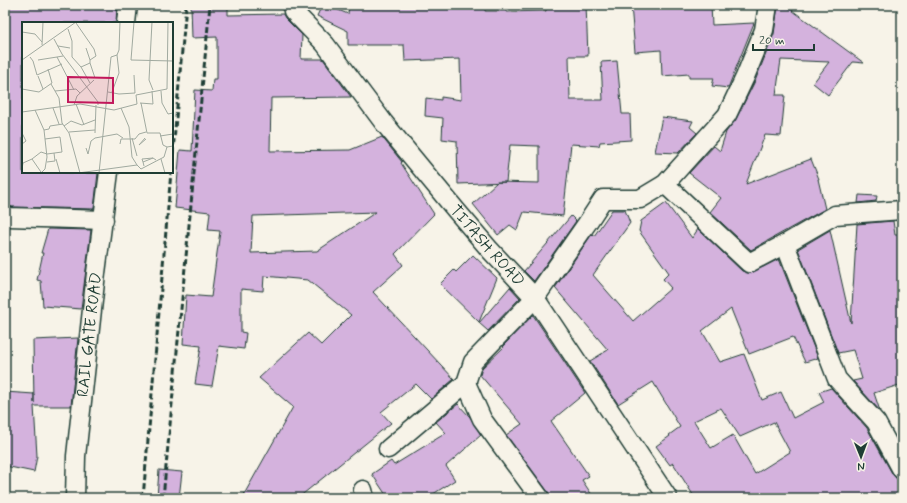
<svg xmlns="http://www.w3.org/2000/svg" width="907" height="503" viewBox="0 0 907 503" font-family="Mynerve,sans-serif">
<style>
.building{fill:#d4b2dd;stroke:#1f3d34;fill-rule:evenodd}
.lines{fill:none;stroke-linecap:round;stroke-linejoin:round}
.minor-casing{stroke:#1f3d34;stroke-width:21}
.minor{stroke:#f7f3e8;stroke-width:18}
.rail{stroke:#1f3d34;stroke-width:3;stroke-dasharray:6 3;stroke-linecap:butt}
.labels{text-anchor:middle;dominant-baseline:central;stroke-width:3.5;stroke-linejoin:round;paint-order:stroke}
.street-label{font-size:16px;fill:#1f3d34;stroke:#f7f3e8}
.inset-road{fill:none;stroke:#a1aaa0;stroke-width:1}
.view{fill:#c2185b;fill-opacity:0.15;stroke:#c2185b;stroke-width:2}
.inset-edge{fill:none;stroke:#1f3d34;stroke-width:2}
</style>
<rect width="100%" height="100%" fill="#f7f3e8"/>
<filter id="ink" filterUnits="userSpaceOnUse"><feTurbulence type="fractalNoise" baseFrequency=".025" numOctaves="2"/><feDisplacementMap in="SourceGraphic" scale="8" xChannelSelector="R" yChannelSelector="G"/><feConvolveMatrix kernelMatrix="1 2 1 2 8 2 1 2 1" color-interpolation-filters="sRGB"/></filter>
<g filter="url(#ink)">
<g class="building">
<path d="M6 5H117L116 23H23V172L98 173 94 209 12 207 5 205Z"/>
<path d="M191 5H228V15L283 14 285 18 302 35 301 59H323L351 97 271 98 270 151 350 150 382 137 402 162 401 163 434 214 395 254 403 265 373 292 454 379 431 399 416 384 381 412 391 423 298 498H242L293 407 259 378 308 333 321 345 351 315 308 280 264 276 263 291 241 289V332L246 333 244 349 219 346 212 386 195 384 201 346 183 344 186 295 211 297 220 231 208 230 210 212 175 208 180 150 192 151 195 90 212 91 213 79H217V37L192 38ZM376 212 317 251 251 253 253 216Z"/>
<path d="M322 5H326L348 14 349 5H485V11H506V12L546 11V5H586L588 56H569L570 100H603L601 62 617 61 622 114H630L631 140 600 142 599 146 571 144 563 216 524 212 517 230 510 225 498 235 473 204 497 182 539 183V146L510 145 506 182 458 184 457 141 442 139 443 118 425 116 426 98 441 100V97L461 100 460 59 405 61 404 45H348V31L317 16Z"/>
<path d="M631 5H711L712 25 754 23 728 88 712 86 714 78H689V74L662 76 661 50 635 52Z"/>
<path d="M778 5H785L864 63 853 62 828 95 813 83 829 62 781 60 776 95H785L781 136 765 135 746 184 811 159 819 179H818L825 209 751 250 710 212 721 198 689 173 714 146 720 151 726 132 736 119 755 81 774 34Z"/>
<path d="M662 117 693 121 690 127 697 133 678 153 655 152Z"/>
<path d="M859 195 877 196 876 201 858 203Z"/>
<path d="M666 203 692 238 698 229 742 271 748 273 753 272 779 259 818 358 805 362 793 337 749 354 731 309 702 331 720 362 744 354 762 400 781 392 793 418 824 402 819 392 831 388 867 428 893 475 897 479 902 480V498H695L673 463 670 465 656 446 670 436 669 435 680 427 653 382 618 404 590 361 608 350 555 288 592 234 594 236 612 210H625L630 223 593 275 633 321 671 288 663 279 669 273 639 231 641 221ZM721 408 740 437 774 422 790 452 755 474 733 435 711 448 694 421Z"/>
<path d="M571 216 576 221 534 281 524 271Z"/>
<path d="M893 221 895 235H902V384L874 393 880 411 853 381 862 379 853 350 838 353 798 249 830 230 851 323 857 224Z"/>
<path d="M48 229 91 230 81 309 43 306 41 281 37 280 43 253H41Z"/>
<path d="M473 255 497 278 479 322 440 284 454 270 456 272Z"/>
<path d="M510 287 520 298 488 331 479 323Z"/>
<path d="M533 315 585 393 551 421 589 476 582 480 594 498H550L548 492 506 435 522 424 480 375 482 368 504 347 503 346Z"/>
<path d="M78 338 71 406H34L37 456 34 472 5 466V392L34 394V403L33 340Z"/>
<path d="M458 404 470 417 481 435 446 466 455 480 427 498H388L372 474 391 461 394 465 446 433 436 422Z"/>
<path d="M159 470 182 472 179 498H157Z"/>
</g>
<g class="lines">
<defs>
<g id="minor">
<path id="s1" d="M292 5 293 11 325 44 384 123 455 209 490 250 535 298 668 498"/>
<path d="M126 23 128 5"/>
<path d="M665 184 749 263 785 244 835 215 902 210"/>
<path d="M5 215 9 217 104 220"/>
<path d="M785 244 837 379 876 422 902 470"/>
<path d="M466 383 482 419 540 498"/>
<path d="M388 449 466 383 473 362 535 298 588 222 603 199H640L665 184 727 115 745 77 764 30 768 5"/>
<path d="M363 490 365 498"/>
<path id="s2" d="M75 498 76 456 96 273 109 172"/>
</g>
</defs>
<use href="#minor" class="minor-casing"/>
<use href="#minor" class="minor"/>
<g class="rail">
<path d="M172 163 186 5"/>
<path d="M143 498 171 172"/>
<path d="M163 498 210 5"/>
</g>
</g>
</g>
<g class="labels">
<g class="street-label">
<text stroke="none"><textPath href="#s1" startOffset="311">TITASH ROAD</textPath></text>
<text stroke="none"><textPath href="#s2" startOffset="164">RAIL GATE ROAD</textPath></text>
</g>
</g>
<g transform="translate(22 22)">
<rect width="151" height="151" fill="#f7f3e8"/>
<path class="inset-road" d="M112 0 109 38 151 39M130 0 127 58 131 68M46 7 50 19V35L59 45 68 41V38L74 34 72 27 54 1M0 10 13 12 20 20M32 17 40 32 76 80V83M20 23 21 0M36 24 48 26M64 26 68 38M41 34 35 35 52 68M8 35 11 39 15 53 40 42M0 37V53M0 38 54 0M16 38 35 35M68 41 73 56M59 45 68 61M16 54 21 67M29 62 37 76 40 101 47 111 58 151M0 67 17 70 30 61 26 47M33 69 54 67 58 71M139 69 140 81 146 92 151 91M86 70 97 72 113 71 112 53M90 70 97 51 95 33M118 81 131 82 130 69M119 81 125 111H138L141 123 145 125M54 82 62 103M52 83 55 74 72 58M31 86 37 102M99 86 107 105 110 135 115 143M13 88 22 108 27 107 28 104 41 102M0 90 58 82 92 88 115 82 114 73 145 67 146 0M42 104 49 99 60 103 73 98M47 110 73 108M0 111 4 119 0 122M73 111 74 83M138 114 151 112M110 116 115 134M123 116 117 123 124 117M98 122 99 117H113L117 112 124 110M64 126 66 132 69 119 73 116 95 112 101 116M10 137 19 130 25 132 40 130 38 115 23 117M34 137 38 151M139 137 143 151M25 140 33 139 32 131M121 140 120 137 131 136M122 144 121 140 131 136 134 138M0 147 1 141 10 137 19 150M19 151 23 147 25 135 22 108M56 151 115 143 119 147 142 135 145 125 151 124M77 151 89 35 95 33 97 28 98 0"/>
<path class="view" d="M46 55 91 56V81L46 80Z"/>
<rect width="151" height="151" class="inset-edge"/>
</g>
<rect width="907" height="503" fill="none" stroke="#f7f3e8" stroke-width="20"/>
<rect x="10" y="10" width="887" height="483" fill="none" stroke="#1f3d34" stroke-width="1.5" filter="url(#ink)"/>
<g transform="translate(861 457) rotate(179)" stroke="#f7f3e8" stroke-width="3" paint-order="stroke">
<path d="M0-3L7 15L0 10L-7 15Z" fill="#1f3d34"/>
<text y="-6" font-size="11" font-weight="bold" text-anchor="middle" fill="#1f3d34">N</text>
</g>
<path d="M753 44v6h61v-6" fill="none" stroke="#1f3d34" stroke-width="2"/>
<text x="759" y="44" font-size="12" fill="#1f3d34" stroke="#f7f3e8" stroke-width="3" paint-order="stroke">20 m</text>
</svg>
